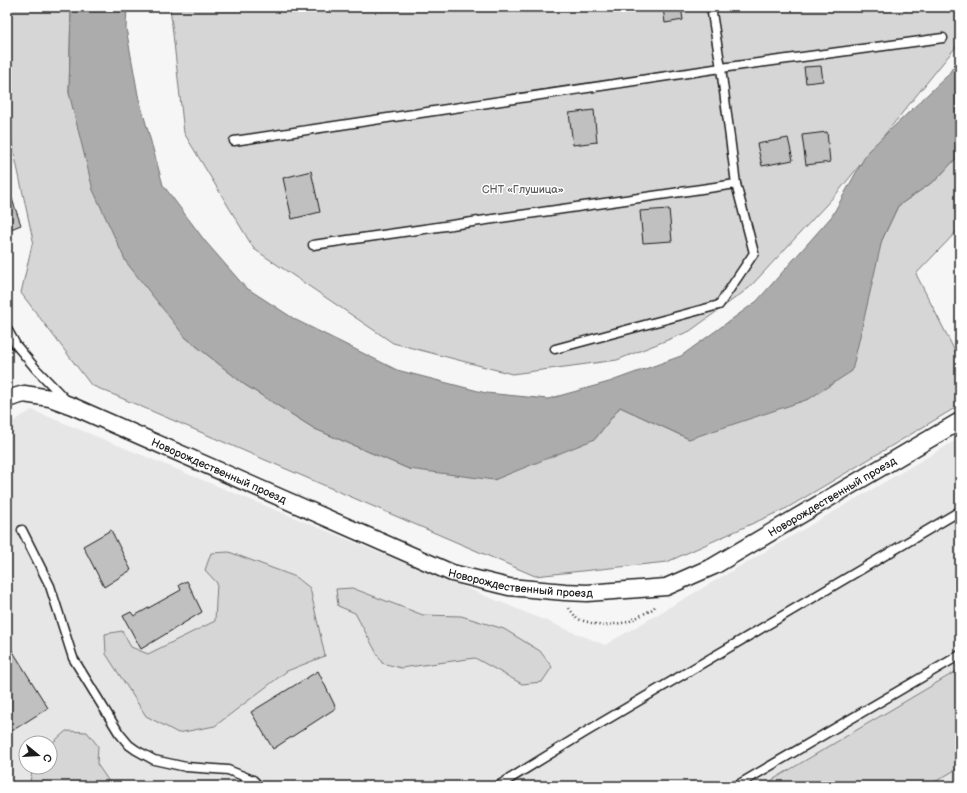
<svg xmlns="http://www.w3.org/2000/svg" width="967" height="793" viewBox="0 0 967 793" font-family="'Balsamiq Sans',sans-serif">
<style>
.built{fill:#e6e6e6;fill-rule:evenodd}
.green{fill:#d6d6d6;stroke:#797979}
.water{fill:#acacac;stroke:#727272}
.building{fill:#c0c0c0;stroke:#1c1c1c}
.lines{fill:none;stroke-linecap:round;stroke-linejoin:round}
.service-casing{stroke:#1c1c1c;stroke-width:11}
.minor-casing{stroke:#1c1c1c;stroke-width:19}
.path{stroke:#1c1c1c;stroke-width:2.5;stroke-dasharray:1 3;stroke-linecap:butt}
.service{stroke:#fff;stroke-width:8}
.minor{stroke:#fff;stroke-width:16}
.labels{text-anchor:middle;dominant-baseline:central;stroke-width:3;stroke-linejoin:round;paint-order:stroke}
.park-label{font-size:11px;fill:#5d5d5d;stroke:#fff}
.street-label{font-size:11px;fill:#1c1c1c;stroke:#fff}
</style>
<rect width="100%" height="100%" fill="#f6f6f6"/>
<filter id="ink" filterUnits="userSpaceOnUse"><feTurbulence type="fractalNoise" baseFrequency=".025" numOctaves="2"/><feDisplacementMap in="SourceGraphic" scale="8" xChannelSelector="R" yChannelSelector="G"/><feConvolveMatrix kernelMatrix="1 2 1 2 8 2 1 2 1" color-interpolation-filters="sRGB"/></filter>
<g filter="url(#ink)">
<path class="built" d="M32 410 605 645 960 438V786H7V425ZM26 743H50V767H26Z"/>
<g class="green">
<path d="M7 7H71L69 93 185 337 245 385 315 429 409 469 595 439 620 407 689 439 882 240 898 206 937 179 960 154V228L916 274 960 361V405L787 508 667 562 535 576 91 385 21 293 33 240 7 120Z"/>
<path d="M170 7H960V41L959 43 838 192 749 288 690 331 617 360 512 374 393 343 254 249 184 133Z"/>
<path d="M229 552 296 577 310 588 325 656 287 671 215 726 178 733 146 716 106 654 105 634 122 631 131 647 148 654 215 621 217 583 205 570 211 553Z"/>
<path d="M352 588 423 615 461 616 504 629 540 651 552 667 542 682 522 684 475 658 401 668 382 663 355 613 338 606 336 589Z"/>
<path d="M960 669V767L928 786H762Z"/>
<path d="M66 731 87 732 98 746 97 764 112 786H29L33 767H50V745Z"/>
</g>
<path class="water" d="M71 7H127L126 28 138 95 163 185 205 241 245 287 296 320 397 370 486 393 548 399 609 382 681 356 757 301 832 216 868 151 948 75 960 56V154L937 179 898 206 882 240 852 371 809 399 689 439 620 407 595 439 494 480 409 469 315 429 245 385 185 337 126 262 93 190 69 93Z"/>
<g class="building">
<path d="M663 7H681L683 20 665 23Z"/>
<path d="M821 66 823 81 806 83 804 67Z"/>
<path d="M594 110 597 142 573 145 569 113Z"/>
<path d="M827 132 830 162 806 165 802 135Z"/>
<path d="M788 138 793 160 762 166 757 144Z"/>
<path d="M311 171 320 212 292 219 283 178Z"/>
<path d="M11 196 21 225 11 229 7 218V198Z"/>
<path d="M669 209 672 241 643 243 640 211Z"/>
<path d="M111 530 131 570 104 587 83 546Z"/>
<path d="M187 581 202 612 141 649 123 616 131 612 134 616 181 590 179 585Z"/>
<path d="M7 642 48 708 7 734Z"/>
<path d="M318 671 336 708 273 749 251 712Z"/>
</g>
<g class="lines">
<defs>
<g id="service">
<path d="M234 141 721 68 943 38"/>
<path d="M313 245 736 184"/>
<path d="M7 329 16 345 36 369 66 400"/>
<path d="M555 349 719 305 754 253 736 184 721 68 711 7"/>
<path d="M22 530 50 586 73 658 119 733 129 745 136 750 154 760 186 767 228 770 253 780 259 786"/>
<path d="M498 786 584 733 960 511"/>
<path d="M736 786 960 655"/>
</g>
<g id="minor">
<path id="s1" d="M7 399 24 394 50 398 72 406 452 573 509 587 565 592 587 593 666 587 714 566 960 421"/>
</g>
</defs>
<use href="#service" class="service-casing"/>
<use href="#minor" class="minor-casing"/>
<path class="path" d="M569 608 577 619 602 626 628 622 653 609 656 605"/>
<use href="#service" class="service"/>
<use href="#minor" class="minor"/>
</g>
</g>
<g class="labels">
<g class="park-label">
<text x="523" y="189">СНТ «Глушица»</text>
</g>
<g class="street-label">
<text stroke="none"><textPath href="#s1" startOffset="228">Новорождественный проезд</textPath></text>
<text stroke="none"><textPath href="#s1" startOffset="888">Новорождественный проезд</textPath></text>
<text stroke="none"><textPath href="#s1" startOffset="552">Новорождественный проезд</textPath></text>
</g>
</g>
<rect width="967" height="793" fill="none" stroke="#fff" stroke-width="24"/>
<rect x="12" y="12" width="943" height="769" fill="none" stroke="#1c1c1c" stroke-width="1.5" filter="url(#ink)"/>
<g transform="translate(38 755) rotate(108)"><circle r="19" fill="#ffffff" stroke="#a4a4a4"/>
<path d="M0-3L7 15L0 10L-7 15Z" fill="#1c1c1c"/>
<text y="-6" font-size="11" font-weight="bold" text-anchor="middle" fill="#1c1c1c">С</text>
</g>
</svg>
